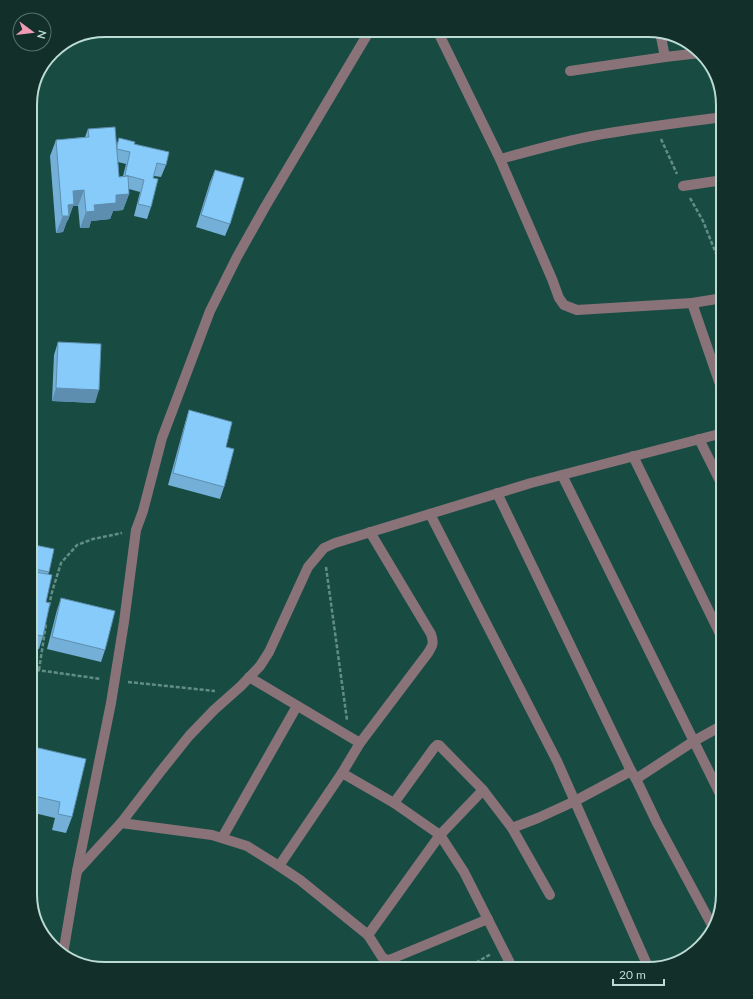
<svg xmlns="http://www.w3.org/2000/svg" width="753" height="999" viewBox="0 0 753 999" font-family="Lato,sans-serif">
<style>
.lines{fill:none;stroke-linecap:round;stroke-linejoin:round}
.path{stroke:#628d85;stroke-width:2.5;stroke-dasharray:4 2;stroke-linecap:butt}
.minor{stroke:#8a7279;stroke-width:10}
.wall{fill:#73afd7;fill-rule:evenodd}
.shaded-wall{fill:#5e8eaf}
.building{fill:#86cbfa;stroke:#5e8eaf}
.rim{fill:none;stroke:#bbdbd3;stroke-width:2}
</style>
<rect width="100%" height="100%" fill="#184c43"/>
<g class="lines">
<g class="path">
<path d="M661 139 677 174"/>
<path d="M690 198 703 221 723 271"/>
<path d="M326 567 347 720"/>
<path d="M49 606 52 592 61 563 77 545 93 539 122 533"/>
<path d="M30 669 101 679"/>
<path d="M39 670 46 624"/>
<path d="M128 682 215 691"/>
<path d="M466 969 468 967 491 954"/>
</g>
<g class="minor">
<path d="M437 30 500 159 552 279 559 298 564 305 577 310 692 303 723 393"/>
<path d="M660 32 665 57"/>
<path d="M570 71 665 57 700 53"/>
<path d="M500 159C531 151 561 142 592 136 636 128 679 123 723 117"/>
<path d="M683 186 723 180"/>
<path d="M692 303 723 298"/>
<path d="M699 439 723 487"/>
<path d="M633 456 723 640"/>
<path d="M562 475 723 800"/>
<path d="M497 493 631 771 636 779 657 823 714 929"/>
<path d="M430 514 557 761 649 969"/>
<path d="M249 677 360 743"/>
<path d="M342 773 394 803 440 835 464 872 513 969"/>
<path d="M636 779 694 741 723 725"/>
<path d="M394 803 434 748 437 745H439L483 790 512 828 550 895"/>
<path d="M121 823 212 835 247 846 279 866 342 773 360 743 428 653C433 645 434 643 431 634L370 532"/>
<path d="M512 828 538 818 575 801 631 771"/>
<path d="M222 838 297 706"/>
<path d="M279 866 300 880 368 935 440 835 483 790"/>
<path d="M77 871 121 823 161 771 189 736 214 710 241 686 260 666 269 652 308 567 324 548 335 543 531 483 723 433"/>
<path d="M368 935 382 957 385 959 389 960 488 919"/>
<path d="M63 954 77 871 111 703 124 622 136 530 143 511 162 438 210 311 237 257 265 207 370 30"/>
</g>
</g>
<g class="wall">
<path d="M88 129 117 144 119 138 134 144 166 165 161 177 154 176 151 207 147 219 134 216 140 192 129 189V194L123 210 113 211 110 219 91 221 89 228H80L78 206H73L68 220 67 221 63 232 56 233 50 156 56 140 85 137ZM118 162 126 164 123 176 119 177Z"/>
<path d="M215 170 230 224 225 236 196 227 210 182Z"/>
<path d="M58 342 95 403 52 401 54 355Z"/>
<path d="M189 410 226 447 224 487 220 499 168 485 185 423Z"/>
<path d="M30 544 49 572 48 575 43 636 39 649 30 647Z"/>
<path d="M61 598 105 650 101 662 47 649 57 610Z"/>
<path d="M30 746 72 817 66 833 52 830 55 818 30 812Z"/>
</g>
<g class="shaded-wall">
<path d="M84 190 78 206H73L68 220 67 221 63 232 56 233 73 191Z"/>
<path d="M129 194 123 210 113 211 110 219 91 221 89 228H80L86 212 94 205 116 195Z"/>
<path d="M56 388 99 390 95 403 52 401Z"/>
</g>
<g class="building">
<path d="M115 127 119 177 128 176 129 194 116 195V203L94 205 95 211 86 212 84 190 73 191 74 204 68 205 69 216H62L56 140 89 137 88 129Z"/>
<path d="M119 138 135 142 134 144 169 152 166 165 157 163 153 178 158 179 151 207 138 204 144 180 125 175 130 152 117 149V146Z"/>
<path d="M215 170 244 178 230 224 201 215Z"/>
<path d="M58 342 101 344 99 390 56 388Z"/>
<path d="M189 410 232 422 226 447 234 449 224 487 173 473Z"/>
<path d="M30 544 54 549 49 572 35 569V572L52 575 46 602 50 603 43 636 30 634Z"/>
<path d="M61 598 115 611 105 650 52 637Z"/>
<path d="M30 746 86 759 72 817 58 814 60 802 30 795Z"/>
</g>
<path d="M0 0H753V999H0ZM105 37H648A68 68 0 0 1 716 105V894A68 68 0 0 1 648 962H105A68 68 0 0 1 37 894V105A68 68 0 0 1 105 37Z" fill="#122f29" fill-rule="evenodd"/>
<path class="rim" d="M105 37H648A68 68 0 0 1 716 105V894A68 68 0 0 1 648 962H105A68 68 0 0 1 37 894V105A68 68 0 0 1 105 37Z"/>
<g transform="translate(32 32) rotate(105)"><circle r="19" fill="#122f29" stroke="#56746d"/>
<path d="M0-3L7 15L0 10L-7 15Z" fill="#f09ab6"/>
<text y="-6" font-size="11" font-weight="bold" text-anchor="middle" fill="#bbdbd3">N</text>
</g>
<path d="M613 979v6h51v-6" fill="none" stroke="#bbdbd3" stroke-width="2"/>
<text x="619" y="979" font-size="12" fill="#bbdbd3" stroke="#122f29" stroke-width="3" paint-order="stroke">20 m</text>
</svg>
